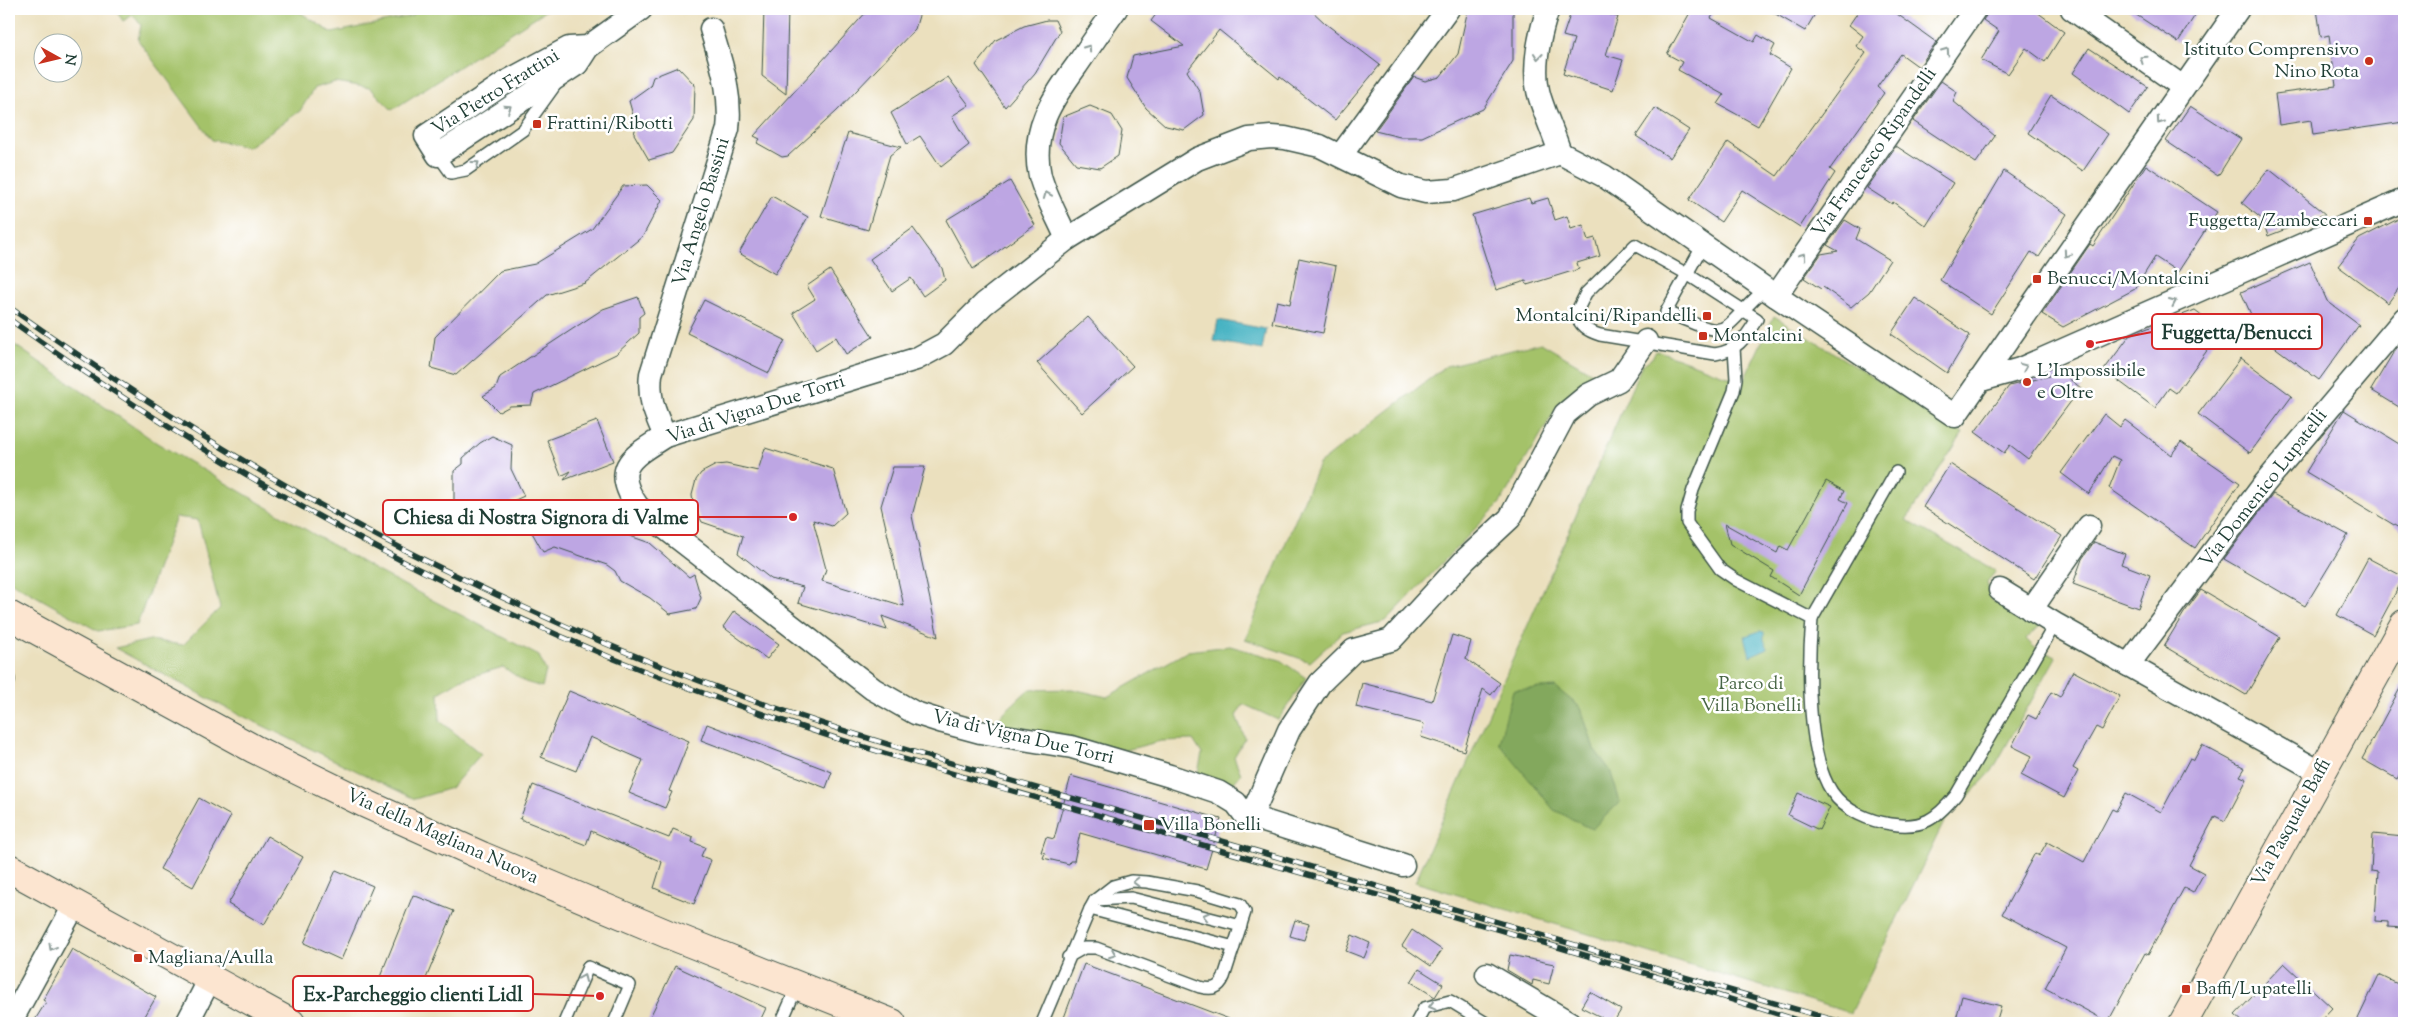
<svg xmlns="http://www.w3.org/2000/svg" width="2413" height="1032" viewBox="0 0 2413 1032" font-family="'Sorts Mill Goudy',serif">
<style>
.green{fill:#a4c269;stroke:#62804e}
.forest{fill:#83a85d;stroke:#517248}
.water{fill:#47b3c3;stroke:#33787c}
.building{fill:#bda6e3}
.lines{fill:none;stroke-linecap:round;stroke-linejoin:round}
.lane-casing{stroke:#3e5549;stroke-width:14}
.street-casing{stroke:#3e5549;stroke-width:25}
.secondary-casing{stroke:#3e5549;stroke-width:30}
.lane{stroke:#fff;stroke-width:11}
.street{stroke:#fff;stroke-width:22}
.secondary{stroke:#fce5d0;stroke-width:28}
.rail-casing{stroke:#1f3d34;stroke-width:5.5}
.rail{stroke:#fff;stroke-width:4;stroke-dasharray:11;stroke-linecap:butt}
.oneway{stroke:#8f9e9a}
.poi-dot{fill:#c8321e;stroke:#fff;stroke-width:2}
.labels{text-anchor:middle;dominant-baseline:central;stroke-width:5;stroke-linejoin:round;paint-order:stroke}
.poi-label{font-size:19px;fill:#1f3d34;stroke:#fff;text-anchor:start}
.street-label{font-size:19px;fill:#1f3d34;stroke:#fff}
.park-label{font-size:19px;fill:#476544;stroke:#fff}
.leader{fill:none;stroke:#d62828;stroke-width:2}
.callout-dot{fill:#d62828;stroke:#fff;stroke-width:2}
.callout{fill:#fff;stroke:#d62828;stroke-width:2}
.callout-label{font-size:20px;text-anchor:middle;font-weight:bold;fill:#1f3d34}
</style>
<rect width="100%" height="100%" fill="#fff"/>
<filter id="ink" filterUnits="userSpaceOnUse"><feTurbulence type="fractalNoise" baseFrequency=".02" numOctaves="2"/><feDisplacementMap in="SourceGraphic" scale="10" xChannelSelector="R" yChannelSelector="G"/><feConvolveMatrix kernelMatrix="1 2 1 2 8 2 1 2 1" color-interpolation-filters="sRGB"/></filter>
<filter id="wash" filterUnits="userSpaceOnUse"><feTurbulence type="fractalNoise" baseFrequency=".0096" numOctaves="4" result="noise"/><feDisplacementMap in="SourceGraphic" scale="20" xChannelSelector="R" yChannelSelector="G"/><feGaussianBlur stdDeviation="1.12" result="paint"/><feColorMatrix in="noise" values="0 0 0 0 0 0 0 0 0 0 0 0 0 0 0 0 0 1.4 0 .05"/><feComposite in="paint" operator="in"/></filter>
<g filter="url(#wash)">
<rect width="100%" height="100%" fill="#ebe0be"/>
<g class="green">
<path d="M115 9H295L332 33 411 16 421 9H548L392 110 370 88 335 82 314 88 300 111 248 147 212 140 138 40 141 25 133 15 123 21Z"/>
<path d="M1774 316 1963 433 1906 520 1996 571 1987 582 1990 598 1995 603 2040 626 2026 639 2034 647 2056 657 1992 771 1944 822 1851 1013 1415 882 1642 365 1652 358 1656 350 1743 382Z"/>
<path d="M9 341 157 443 377 571 539 656 546 671 542 687 525 682 503 667 460 680 439 693 440 721 481 754 451 788 415 799 224 707 115 648 150 640 183 645 220 608 198 520 176 517 137 625 98 631 9 581Z"/>
<path d="M1541 343 1599 377 1559 404 1500 503 1386 621 1343 632 1310 662 1245 639 1319 464 1446 366Z"/>
<path d="M1230 646 1280 660 1306 678 1278 720 1243 704 1236 716 1245 738 1234 757 1241 774 1231 786 1197 777 1202 754 1193 740 1161 741 1126 750 1002 731 999 717 1028 690 1072 689 1107 697 1188 651Z"/>
</g>
<path class="forest" d="M1555 687 1581 708 1594 749 1610 770 1620 802 1592 829 1554 810 1499 743 1513 690Z"/>
<g class="water">
<path d="M1218 320 1266 329 1262 350 1214 341Z"/>
<path d="M1760 631 1764 632V640L1768 648 1750 656 1745 636Z"/>
</g>
<g id="blocks">
<g class="building">
<path d="M764 9H788L786 94 762 76Z"/>
<path d="M869 9H921L915 29 837 111 788 156 782 157 757 143 760 139 754 136Z"/>
<path d="M1160 9H1310L1326 24 1380 65 1335 120 1280 77 1279 79 1219 30 1187 71 1200 92 1204 115 1184 130 1166 126 1146 108 1127 78 1133 56 1184 46 1151 21Z"/>
<path d="M1468 9H1513V61L1483 109 1422 137H1400L1375 131 1414 77 1425 81 1440 77 1458 54Z"/>
<path d="M1572 9H1591L1618 17 1606 55 1623 60 1613 90 1563 74 1574 39 1563 36Z"/>
<path d="M1692 9H1717L1711 18 1754 42 1758 35 1775 45 1770 55 1791 68 1758 126 1718 104 1724 95 1678 70 1682 62 1667 54Z"/>
<path d="M1767 9H1818L1805 31Z"/>
<path d="M1860 9H1890L1936 42 1919 67 1901 54 1877 87 1884 93 1830 169 1835 173 1800 227 1742 190 1721 222 1689 200 1728 142 1777 176 1866 53 1856 46 1863 36 1849 25Z"/>
<path d="M1991 9H2033L2064 32 2045 62 2026 48 2008 74 1981 60 1999 31 1983 20Z"/>
<path d="M2127 9H2199L2178 42Z"/>
<path d="M2317 9H2404V122L2313 135 2311 120 2279 125 2275 94 2336 86 2329 35 2321 37Z"/>
<path d="M1047 20H1055L1060 31 1035 73 1005 107 976 65 996 40 1024 26Z"/>
<path d="M2089 48 2148 87 2129 114 2073 73Z"/>
<path d="M678 67 695 85 694 120 672 153 649 160 634 134 636 126 629 101 650 86 653 77Z"/>
<path d="M948 77 969 105 952 116 969 145 941 167 920 136 907 144 891 113Z"/>
<path d="M1941 81 1957 92 1953 101 1995 136 1976 163 1913 121Z"/>
<path d="M2051 95 2108 134 2083 171 2028 133Z"/>
<path d="M1090 106 1112 115 1122 131 1118 156 1100 168 1076 164 1059 143 1063 117Z"/>
<path d="M2190 106 2241 139 2218 176 2166 141Z"/>
<path d="M1655 108 1689 130 1670 158 1636 136Z"/>
<path d="M848 133 901 147 890 155 868 230 821 216Z"/>
<path d="M1896 146 1953 183 1926 226 1893 202 1892 204 1867 188Z"/>
<path d="M2146 165 2217 212 2178 272 2155 257 2135 289 2063 327 2042 314 2090 244 2093 246Z"/>
<path d="M2269 169 2325 214 2268 236 2262 219 2242 203Z"/>
<path d="M2004 171 2067 214 2039 257 2031 252 1991 314 1940 280Z"/>
<path d="M1010 181 1035 225 973 269 946 220Z"/>
<path d="M647 185 662 200 643 236 585 283 547 295 456 375 431 368 435 337 500 271 535 264 592 229 623 186Z"/>
<path d="M772 196 808 217 775 274 739 253Z"/>
<path d="M1529 198 1531 203 1548 198 1555 220 1567 216 1571 229 1583 225 1588 240 1595 238 1600 256 1577 263 1579 269 1527 285 1526 281 1496 290 1472 215Z"/>
<path d="M2404 216V281L2388 303 2338 266 2359 239Z"/>
<path d="M1845 220 1860 229 1856 239 1890 260 1869 292 1851 307 1823 287 1821 289 1804 278 1821 254 1838 251 1827 245Z"/>
<path d="M913 228 942 268 945 280 923 296 911 278 892 291 870 259Z"/>
<path d="M1299 258 1336 266 1323 333 1272 323 1277 301 1290 304Z"/>
<path d="M2310 262 2327 301 2359 325 2319 380 2261 337 2241 292Z"/>
<path d="M830 270 873 337 846 354 836 337 816 350 793 313 815 299 807 286Z"/>
<path d="M638 297 644 313 639 317V333L616 354 534 394 531 405 510 406 499 412 483 396 496 388 500 377 603 309Z"/>
<path d="M1915 298 1970 335 1947 373 1891 334Z"/>
<path d="M704 300 785 340 769 373 687 333Z"/>
<path d="M2195 310 2222 330 2176 393 2169 388 2155 408 2104 370 2130 335Z"/>
<path d="M1088 317 1133 366 1082 413 1037 363Z"/>
<path d="M2404 339V410L2371 390 2393 353Z"/>
<path d="M2241 358 2292 396 2250 453 2198 414Z"/>
<path d="M2055 368 2081 388 2028 459 2010 445 2004 453 1975 432 2009 386 2049 376Z"/>
<path d="M2344 410 2404 447V531L2306 472Z"/>
<path d="M2104 414 2120 427 2125 420 2171 455 2181 442 2240 483 2195 548 2109 488 2120 460 2112 456 2089 494 2061 473Z"/>
<path d="M597 421 613 461 564 480 571 471 561 476 547 440Z"/>
<path d="M492 436 512 445 511 469 524 496 511 502H514L481 520 454 502V471L463 464V458L480 443Z"/>
<path d="M765 448 833 469 846 513 832 526 813 520 826 569 822 581 904 606 881 506 893 467H925L912 516 938 637 882 616 887 630 798 603 803 587 771 579 738 553 743 536 702 522 693 504 692 495 696 480 701 473 716 465 726 464 758 471Z"/>
<path d="M1950 464 2062 536 2034 579 1923 507Z"/>
<path d="M1826 481 1844 491 1840 499 1848 503 1799 595 1771 577 1774 571 1730 544 1725 524 1777 553 1780 546 1788 550Z"/>
<path d="M2273 494 2348 535 2305 606 2224 559Z"/>
<path d="M593 506 627 535 650 543 689 577 694 574 701 598 696 609 670 614 650 598 620 581 615 571 607 565 555 547 543 552 530 529 545 508 583 514Z"/>
<path d="M2094 542 2125 554 2121 564 2150 575 2138 608 2073 584 2082 559Z"/>
<path d="M2368 558 2404 577 2373 635 2337 615Z"/>
<path d="M2201 590 2280 637 2246 695 2164 646 2184 613Z"/>
<path d="M734 611 779 644 767 659 723 627Z"/>
<path d="M1452 635 1471 641 1466 659 1500 683 1491 695 1483 689 1464 751 1421 737 1424 724 1356 707 1362 683 1432 701Z"/>
<path d="M2073 671 2120 696 2102 730 2096 727 2073 768 2078 771 2064 798 2021 775 2032 756 2012 746 2028 715 2036 719 2051 692 2060 697Z"/>
<path d="M2404 681V766L2397 779 2362 759Z"/>
<path d="M569 691 689 741 669 791 672 792 665 808 629 793 643 760 590 737 576 771 541 757Z"/>
<path d="M707 724 832 772 826 788 701 740Z"/>
<path d="M2202 745 2245 768 2240 776 2247 779 2225 821 2215 816 2189 865 2204 873 2193 893 2184 888 2148 955 2145 953 2108 1022 2045 988 2066 948 2002 914 2035 853 2039 856 2047 842 2084 862 2112 809 2116 811 2126 793 2161 812 2190 758 2194 760Z"/>
<path d="M1071 776 1221 819 1206 869 1080 833 1074 861H1070L1069 864 1043 858 1045 853 1041 852 1046 837 1054 839Z"/>
<path d="M533 785 669 838 673 829 693 837 692 842 705 847 701 856 711 860 694 904 654 888 662 862 591 831 586 845 520 819Z"/>
<path d="M1798 793 1830 807 1819 830 1788 815Z"/>
<path d="M199 798 231 816 193 887 160 869Z"/>
<path d="M2373 834 2404 837V928L2388 927V922L2375 921 2378 872 2371 871Z"/>
<path d="M267 836 303 857 264 925 228 904Z"/>
<path d="M336 870 373 886 341 960 304 943Z"/>
<path d="M413 895 454 911 420 993 380 977Z"/>
<path d="M1295 920 1309 924 1304 940 1290 936Z"/>
<path d="M1412 930 1442 950 1431 966 1402 946Z"/>
<path d="M1352 935 1370 943 1364 958 1346 951Z"/>
<path d="M72 949 156 997 141 1023H33L46 1002 43 1000Z"/>
<path d="M1510 955 1554 964 1549 984 1533 980 1532 985 1507 970Z"/>
<path d="M2284 963 2332 1008 2318 1023H2244L2235 1015Z"/>
<path d="M1084 964 1237 1022V1023H1062Z"/>
<path d="M675 966 766 1008 759 1023H647Z"/>
<path d="M1419 969 1443 984 1435 997 1411 982Z"/>
<path d="M2379 975 2404 987V1023H2356Z"/>
<path d="M1590 992 1621 1010 1613 1023 1581 1007Z"/>
<path d="M1962 996 2001 1006 1996 1023H1955Z"/>
</g>
</g>
</g>
<g filter="url(#ink)">
<use href="#blocks" fill-opacity="0" stroke="#3e5549" stroke-width="1"/>
<g class="lines">
<defs>
<g id="lane">
<path d="M438 155 451 173 466 170 523 130 556 84"/>
<path d="M1635 245 1687 274 1757 319C1745 338 1739 350 1715 354L1600 335C1587 331 1579 326 1576 313L1586 293Z"/>
<path d="M1703 245 1666 312C1735 341 1715 334 1765 289"/>
<path d="M1734 348 1736 379 1734 391 1693 490 1687 511V523L1720 569 1736 580 1812 619C1808 664 1806 753 1832 792 1845 811 1869 821 1891 824 1923 829 1936 819 1956 795L2055 624"/>
<path d="M1812 619 1896 472"/>
<path d="M9 679V681"/>
<path d="M1095 900 1131 898 1241 926"/>
<path d="M1090 909 1234 947"/>
<path d="M564 1023 588 967 630 985 614 1023"/>
<path d="M781 1023 797 987"/>
<path d="M1042 1023 1090 909 1095 900 1113 886 1131 881 1147 882 1197 891 1240 904 1245 912 1224 977C1219 989 1212 990 1200 987L1096 948H1084L1068 957"/>
<path d="M1416 1023 1424 1008 1450 1001 1486 1023"/>
</g>
<g id="street">
<path d="M1548 9C1539 36 1531 70 1540 98 1546 117 1554 134 1560 153"/>
<path d="M2072 9 2183 87"/>
<path d="M588 47 569 48 508 81 426 136 438 155 577 64 588 47 641 9"/>
<path d="M1560 153 1604 176 1776 296 1955 416 2238 9"/>
<path d="M1341 155 1448 9"/>
<path d="M1067 239C1058 218 1046 198 1040 176 1030 131 1052 99 1077 65 1090 46 1103 27 1116 9"/>
<path d="M1776 296 1975 9"/>
<path d="M1978 381 2020 369 2404 200"/>
<path d="M665 436C655 413 648 400 651 374L728 129C732 93 721 63 711 29"/>
<path d="M2000 590 2055 624 2320 772"/>
<path d="M2031 610 2089 526"/>
<path d="M2128 665 2265 483 2404 319"/>
<path d="M1245 815 1254 810 1289 730 1320 683 1354 650 1391 640 1466 559 1510 518 1565 414 1588 395 1619 380 1646 341"/>
<path d="M1403 865 1245 815 1236 803 1218 792 1170 776 1072 747 980 732 943 722 915 713 873 689 638 507C610 467 632 457 665 436L916 359 944 344 984 304 1067 239 1197 159 1249 139 1271 137 1285 138 1320 146 1401 186 1426 192 1453 190 1560 153"/>
<path d="M1487 974 1570 1023"/>
<path d="M10 1023 75 904"/>
<path d="M187 1023 210 979"/>
</g>
<g id="secondary">
<path d="M9 615 254 749 364 803 482 856 670 935 892 1023"/>
<path d="M9 868 291 1023"/>
<path d="M2183 1023 2404 624"/>
</g>
</defs>
<use href="#lane" class="lane-casing"/>
<use href="#street" class="street-casing"/>
<use href="#secondary" class="secondary-casing"/>
<use href="#lane" class="lane"/>
<use href="#street" class="street"/>
<use href="#secondary" class="secondary"/>
<defs>
<g id="rail">
<path d="M9 307C117 383 229 456 346 519 424 562 506 600 588 636 783 721 991 774 1194 833 1411 895 1627 962 1845 1023"/>
<path d="M9 319C197 454 398 570 612 658 781 727 956 775 1132 825 1357 889 1583 952 1806 1023"/>
</g>
</defs>
<use href="#rail" class="rail-casing"/>
<use href="#rail" class="rail"/>
</g>
<defs><path id="oneway-chevron" d="M-2-3.5L2.5 0L-2 3.5" fill="none" stroke-width="1.6" stroke-linecap="round" stroke-linejoin="round" transform="scale(1.25)"/></defs>
<g class="oneway">
<use href="#oneway-chevron" transform="translate(1088 48) rotate(-55)"/>
<use href="#oneway-chevron" transform="translate(1946 51) rotate(-55)"/>
<use href="#oneway-chevron" transform="translate(1538 56) rotate(96)"/>
<use href="#oneway-chevron" transform="translate(2143 59) rotate(-145)"/>
<use href="#oneway-chevron" transform="translate(508 108) rotate(-33)"/>
<use href="#oneway-chevron" transform="translate(2160 121) rotate(125)"/>
<use href="#oneway-chevron" transform="translate(476 164) rotate(-36)"/>
<use href="#oneway-chevron" transform="translate(1047 195) rotate(-112)"/>
<use href="#oneway-chevron" transform="translate(2067 254) rotate(125)"/>
<use href="#oneway-chevron" transform="translate(1803 256) rotate(-55)"/>
<use href="#oneway-chevron" transform="translate(2173 302) rotate(-24)"/>
<use href="#oneway-chevron" transform="translate(2024 367) rotate(-22)"/>
<use href="#oneway-chevron" transform="translate(1136 882) rotate(179)"/>
<use href="#oneway-chevron" transform="translate(1206 916) rotate(-166)"/>
<use href="#oneway-chevron" transform="translate(52 947) rotate(119)"/>
<use href="#oneway-chevron" transform="translate(1113 954) rotate(21)"/>
<use href="#oneway-chevron" transform="translate(583 978) rotate(-67)"/>
<use href="#oneway-chevron" transform="translate(1432 1006) rotate(166)"/>
</g>
</g>
<g class="poi-dot">
<circle cx="2369" cy="61" r="5"/>
<rect x="532" y="119" width="10" height="10" rx="2.5"/>
<rect x="2363" y="216" width="10" height="10" rx="2.5"/>
<rect x="2032" y="274" width="10" height="10" rx="2.5"/>
<rect x="1702" y="311" width="10" height="10" rx="2.5"/>
<rect x="1698" y="331" width="10" height="10" rx="2.5"/>
<circle cx="2027" cy="382" r="5"/>
<rect x="1143" y="819" width="12" height="12" rx="2.5"/>
<rect x="133" y="953" width="10" height="10" rx="2.5"/>
<rect x="2181" y="984" width="10" height="10" rx="2.5"/>
</g>
<g class="labels">
<g class="poi-label">
<text x="2359" y="50" text-anchor="end">Istituto Comprensivo<tspan x="2359" dy="22">Nino Rota</tspan></text>
<text x="547" y="124">Frattini/Ribotti</text>
<text x="2358" y="221" text-anchor="end">Fuggetta/Zambeccari</text>
<text x="2047" y="279">Benucci/Montalcini</text>
<text x="1697" y="316" text-anchor="end">Montalcini/Ripandelli</text>
<text x="1713" y="336">Montalcini</text>
<text x="2037" y="371">L'Impossibile<tspan x="2037" dy="22">e Oltre</tspan></text>
<text x="1160" y="825">Villa Bonelli</text>
<text x="148" y="958">Magliana/Aulla</text>
<text x="2196" y="989">Baffi/Lupatelli</text>
</g>
<g class="street-label">
<text transform="translate(496 93) rotate(-32)">Via Pietro Frattini</text>
<text transform="translate(1875 153) rotate(-55)">Via Francesco Ripandelli</text>
<text transform="translate(702 212) rotate(-73)">Via Angelo Bassini</text>
<text transform="translate(756 410) rotate(-18)">Via di Vigna Due Torri</text>
<text transform="translate(2264 489) rotate(-52)">Via Domenico Lupatelli</text>
<text transform="translate(1023 738) rotate(13)">Via di Vigna Due Torri</text>
<text transform="translate(2292 823) rotate(-61)">Via Pasquale Baffi</text>
<text transform="translate(442 837) rotate(24)">Via della Magliana Nuova</text>
</g>
<g class="park-label">
<text x="1751" y="684">Parco di<tspan x="1751" dy="22">Villa Bonelli</tspan></text>
</g>
</g>
<path class="leader" d="M2090 344L2152 332M793 517L698 517M600 996L533 994"/>
<g class="callout-dot">
<circle cx="2090" cy="344" r="5"/>
<circle cx="793" cy="517" r="5"/>
<circle cx="600" cy="996" r="5"/>
</g>
<g class="callout">
<rect x="2152" y="314" width="170" height="35" rx="5"/>
<rect x="383" y="500" width="315" height="35" rx="5"/>
<rect x="293" y="976" width="240" height="35" rx="5"/>
</g>
<g class="callout-label">
<text x="2237" y="339">Fuggetta/Benucci</text>
<text x="541" y="524">Chiesa di Nostra Signora di Valme</text>
<text x="413" y="1001">Ex-Parcheggio clienti Lidl</text>
</g>
<rect width="2413" height="1032" fill="none" stroke="#fff" stroke-width="30"/>
<g transform="translate(58 58) rotate(98)"><circle r="24" fill="#ffffff" stroke="#a5b1ae"/>
<path d="M0-4L9 19L0 12L-9 19Z" fill="#c8321e"/>
<text y="-8" font-size="14" font-weight="bold" text-anchor="middle" fill="#1f3d34">N</text>
</g>
</svg>
